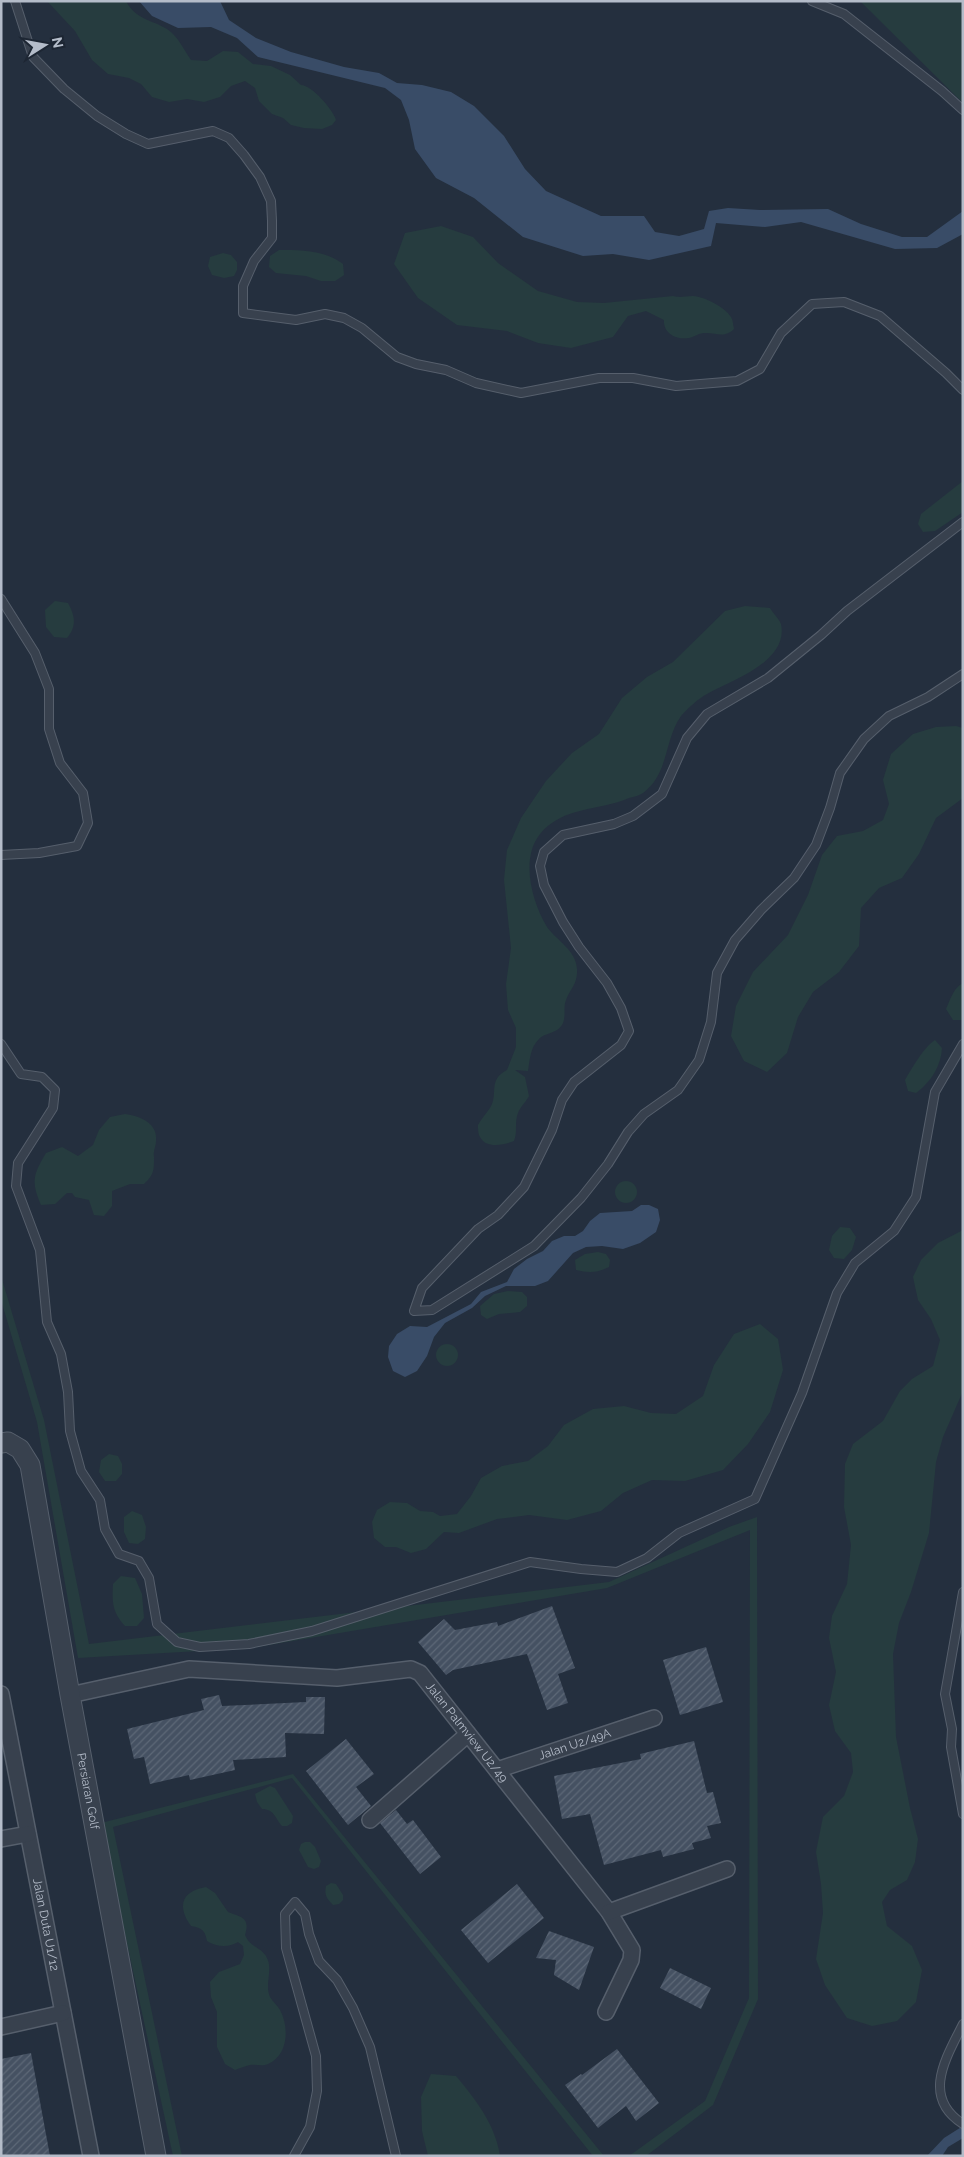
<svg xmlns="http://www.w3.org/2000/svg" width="964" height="2157" viewBox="0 0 964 2157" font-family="Raleway,sans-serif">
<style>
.green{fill:#263c3f}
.water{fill:#394c67}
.building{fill:url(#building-hatch)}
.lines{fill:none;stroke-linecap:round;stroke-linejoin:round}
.service-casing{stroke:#565f6c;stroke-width:10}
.minor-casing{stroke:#565f6c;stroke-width:18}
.tertiary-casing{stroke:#565f6c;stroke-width:21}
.service{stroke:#38414e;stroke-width:8}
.minor{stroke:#38414e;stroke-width:15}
.tertiary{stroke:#38414e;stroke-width:19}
.labels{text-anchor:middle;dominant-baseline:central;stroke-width:5;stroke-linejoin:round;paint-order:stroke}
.street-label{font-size:12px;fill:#b4bcc9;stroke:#1d2633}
</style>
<defs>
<pattern id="building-hatch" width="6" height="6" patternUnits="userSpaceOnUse" patternTransform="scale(1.25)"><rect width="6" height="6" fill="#455162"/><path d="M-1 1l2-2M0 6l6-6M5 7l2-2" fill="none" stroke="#5d6877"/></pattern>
</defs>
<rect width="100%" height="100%" fill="#242f3e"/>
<g class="green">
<path d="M47 1H126C135 19 152 20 167 29 178 36 184 50 191 60L207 61 223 51 238 52 253 64 271 66 290 75 301 85C312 85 334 111 336 120L332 125 322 129 304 128 291 125 283 118 272 114 259 101 255 88 245 81 231 86 220 97 204 102 187 99 169 102 152 97 141 84 129 78 108 74 92 60 75 31Z"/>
<path d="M860 1H963V103Z"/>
<path d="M441 226 473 237 498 263 538 291 577 302 604 303 673 296C681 298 685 296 693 296 705 297 725 307 731 317 733 320 733 325 734 329 724 339 716 332 704 333 699 333 694 337 689 338 676 340 663 333 664 320L646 311 628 316 613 337 571 348 538 343 507 331 457 325 418 298 394 264 405 233Z"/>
<path d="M279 250C300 250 325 250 343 264L344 275 335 281H321L306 276 276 273 269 267 270 256Z"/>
<path d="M223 253 231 255 237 262V270L234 276 224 278 212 275 208 266 210 257Z"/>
<path d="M963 481V512L935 531 923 532 918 524 921 514Z"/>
<path d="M55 601 68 603C75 616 77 626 67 638L54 637 46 627 45 610Z"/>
<path d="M745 606 770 608C773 613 779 619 781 624 789 662 732 680 707 694 699 698 687 709 681 716 664 740 669 774 643 793 640 795 634 797 629 798 599 811 563 806 540 834 520 859 532 902 547 927 557 941 576 950 577 969 578 984 570 989 566 1000 563 1007 566 1016 563 1023 558 1034 546 1032 539 1039 530 1048 530 1059 528 1071L515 1070 525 1077 529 1096C526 1102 520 1107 518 1113 514 1123 518 1131 514 1141 504 1145 486 1149 480 1137 478 1134 478 1128 478 1125 481 1119 486 1114 490 1108 499 1094 487 1080 507 1070L516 1047V1028L508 1010 506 984 511 948 504 880 507 850 521 818 546 781 572 753 599 734 622 698 647 677 673 662 725 611Z"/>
<path d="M956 726 963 728V798L936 818 919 854 902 878 879 888 861 908 859 946 839 972 813 992 798 1017 787 1053 767 1072 744 1061 731 1036 736 1006 753 972 788 935 808 895 822 855 837 836 863 831 883 820 889 804 883 780 891 754 913 734 936 727Z"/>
<path d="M963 983V1020H953L946 1009C950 1000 954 987 963 983Z"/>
<path d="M935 1040 942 1048C941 1066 931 1082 916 1093L908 1091 905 1080C912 1068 924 1047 935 1040Z"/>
<path d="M125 1114C140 1116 158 1123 156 1141 156 1146 153 1151 154 1157 154 1170 154 1175 144 1184H130L112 1191V1206L104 1216 94 1215 89 1200 75 1197 72 1193H67L55 1204 41 1205C31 1181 33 1175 46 1153L62 1147 78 1156 93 1145 99 1130 110 1117Z"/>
<circle cx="626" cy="1192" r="11"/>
<path d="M840 1227 850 1228 856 1237 852 1250 844 1259 834 1258 829 1250 832 1236Z"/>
<path d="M963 1230V1391L943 1437 936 1462 929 1533 911 1592 899 1623 893 1654 896 1737 910 1808 918 1839 915 1862 907 1880 890 1890 882 1902 887 1926 912 1946 922 1970 916 2002 897 2021 872 2026 847 2018 825 1985 816 1959 823 1913 821 1884 816 1852 823 1817 844 1796 853 1772 851 1753 835 1731 829 1705 836 1672 829 1638 832 1616 847 1584 851 1545 844 1507 845 1464 853 1444 883 1421 900 1391 912 1379 933 1366 940 1340 931 1319 918 1300 913 1277 921 1260 938 1243Z"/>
<path d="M598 1252 606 1254 610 1260 609 1267C597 1273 589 1273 576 1270L575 1260 585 1254Z"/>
<path d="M1 1276 44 1420 89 1644 609 1582 729 1527 757 1517 758 1999 713 2105 646 2156H629L705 2101 749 1998 750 1530 607 1588 251 1648 78 1658 37 1422 1 1300Z"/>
<path d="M508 1291 522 1292 527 1297V1306L520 1312 499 1314 487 1319 481 1315 480 1306 494 1294Z"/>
<path d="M760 1324 778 1339 783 1370 770 1412 748 1444 723 1470 685 1481 652 1480 623 1493 601 1511 567 1520 529 1515 497 1519 459 1533 444 1532 426 1549 411 1553 396 1547H385L374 1538 372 1522 377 1510 390 1502 407 1503 420 1511 433 1512 440 1516 457 1514 471 1496 481 1478 502 1466 528 1461 548 1446 564 1425 593 1409 624 1406 651 1413 676 1414 703 1396 714 1365 734 1334Z"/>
<circle cx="447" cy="1355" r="11"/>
<path d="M109 1454 118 1456 122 1464V1474L116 1481H105L99 1472 101 1460Z"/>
<path d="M132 1511 142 1515 146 1527 145 1539 138 1544 129 1543 124 1532V1517Z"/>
<path d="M121 1576 135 1578 142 1594 144 1618 137 1626H125C112 1612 112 1602 113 1584Z"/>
<path d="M293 1774 604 2156H593L292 1778 113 1827 182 2156H173L101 1823Z"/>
<path d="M270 1786 275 1788 293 1816 292 1823 287 1826H282C275 1818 274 1809 262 1809L257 1802 255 1794Z"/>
<path d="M305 1842H310L315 1847 321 1861 319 1867 314 1869 308 1867 299 1850 301 1844Z"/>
<path d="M331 1883 336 1884 343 1895V1900L339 1904 333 1905C327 1899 324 1895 326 1886Z"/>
<path d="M206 1887 215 1893 228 1912C239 1917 251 1916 245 1935 250 1947 260 1947 266 1956 274 1969 264 1984 270 1997 273 2002 277 2005 280 2010 290 2028 288 2058 265 2065 260 2066 255 2064 250 2065 245 2066 240 2068 235 2070L225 2064 217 2047V2012L211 1997 210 1982 219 1972 240 1964 244 1955 243 1946 238 1942C228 1948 217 1947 207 1941 205 1930 202 1928 191 1926 177 1907 181 1891 206 1887Z"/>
<path d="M431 2074 456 2076C476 2100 495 2124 500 2156H428L422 2131 421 2097Z"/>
</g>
<g class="water">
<path d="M139 1H220L229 20 256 38 291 52 344 67 379 73 397 83 422 85 451 92 474 106 504 136 525 169 546 191 601 216H644L655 232 679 236 704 229 709 211 728 208 760 210 828 209 861 224 902 237H927L963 211V234L937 248 895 249 801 222 765 227 716 223 711 246 649 260 613 254 583 256 523 237 474 198 436 178 415 149 409 120 401 100 385 88 258 57 237 38 211 27 178 28 152 16Z"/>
<path d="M641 1205H649L658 1209 660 1220 656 1232 640 1243 623 1249 602 1246 586 1247 573 1253 548 1281 535 1286H506L485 1296 472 1308 445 1323 434 1337 427 1356 417 1371 405 1377 393 1371 388 1357 389 1346 397 1334 410 1326 427 1327 471 1304 481 1292 507 1282 514 1269 527 1259 543 1251 552 1241 564 1236H575L583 1231 590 1221 600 1213 632 1211Z"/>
<path d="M963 2126V2138L948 2147 942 2156H927L944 2138Z"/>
</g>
<g class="building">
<path d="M552 1606 575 1668 558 1674 568 1703 547 1710 527 1654 453 1670 446 1675 418 1642 444 1619 455 1630 497 1622 498 1626Z"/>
<path d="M706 1647 723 1702 680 1715 663 1660Z"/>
<path d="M219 1695 222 1706 306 1702V1697H325L324 1734 285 1733 286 1757 233 1760 235 1770 190 1780 189 1775 150 1784 144 1757 134 1759 127 1729 204 1710 201 1699Z"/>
<path d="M346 1739 374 1774 356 1787 371 1806 348 1825 306 1771Z"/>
<path d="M694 1741 707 1793 713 1792 721 1823 707 1826 711 1838 692 1843 694 1849 663 1857 661 1850 604 1865 590 1814 562 1819 554 1776 641 1759 640 1754Z"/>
<path d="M396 1810 407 1824 413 1820 441 1857 420 1874 380 1823Z"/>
<path d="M517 1884 544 1918 488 1963 461 1930Z"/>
<path d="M549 1931 594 1947 579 1990 554 1975 556 1960 536 1958Z"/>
<path d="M670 1968 711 1988 701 2009 660 1988Z"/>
<path d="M617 2049 659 2103 636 2121 626 2106 598 2128 565 2085 581 2074 582 2075Z"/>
<path d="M31 2053 50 2156H1V2059Z"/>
</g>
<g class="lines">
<defs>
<g id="service">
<path d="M15 1 33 57 64 89 97 116 126 134 148 144 213 131 229 138 244 155 260 177 271 201 272 221V238L254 261 243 286V313L296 320 325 314 344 318 362 328 397 357 416 364 446 370 476 383 521 393 599 378H633L676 386 737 381 760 369 781 333 812 304 844 302 880 316 946 373 963 390"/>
<path d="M812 1 844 14 942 91 963 110"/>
<path d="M963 522 847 611 821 635 768 678 707 714 687 738 662 794 633 816 614 824 563 835 544 852 540 866 544 885 563 922 579 947 607 983 621 1008 629 1031 621 1045 574 1082 562 1100 552 1130 524 1187 498 1215 478 1229 422 1288 414 1311 432 1310 534 1246 581 1198 608 1164 628 1132 644 1114 678 1090 699 1060 711 1022 717 973 735 940 761 910 794 878 816 845 830 808 840 773 864 739 889 716 928 697 963 674"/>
<path d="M1 599 35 653 49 689V729L60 763 83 793 88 823 77 846 39 853 1 855"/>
<path d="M1 1044 21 1074 42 1077 55 1090 53 1108 18 1163 16 1186 40 1250 47 1322 61 1354 68 1392 70 1431 81 1471 100 1500 105 1529 119 1554 139 1561 149 1578 157 1624 177 1642 200 1647 249 1644 312 1631 530 1562 581 1569 617 1572 647 1558 679 1533 755 1499 802 1393 837 1293 855 1263 894 1231 916 1197 935 1092 963 1044"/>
<path d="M963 1592 945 1694 952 1729 951 1747 963 1814"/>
<path d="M963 2024C946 2058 921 2097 963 2124"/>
<path d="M294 2156 310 2127 317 2091 316 2056 286 1948 285 1914 295 1902 305 1914 309 1934 319 1961 337 1980 353 2008 370 2047 396 2156"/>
</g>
<g id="minor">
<path id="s1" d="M1 1694 91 2156"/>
<path id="s2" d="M70 1695 189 1669 337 1678 411 1669 420 1673 609 1912 632 1950 631 1960 606 2012"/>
<path id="s3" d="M497 1770 654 1718"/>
<path d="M370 1820 468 1734"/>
<path d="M1 1839 28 1834"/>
<path d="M609 1912 727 1869"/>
<path d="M1 2027 63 2013"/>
</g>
<g id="tertiary">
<path id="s4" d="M1 1443 8 1442 20 1449 30 1465 70 1695 156 2156"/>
</g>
</defs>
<use href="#service" class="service-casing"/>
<use href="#minor" class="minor-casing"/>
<use href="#tertiary" class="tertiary-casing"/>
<use href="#service" class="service"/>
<use href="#minor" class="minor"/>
<use href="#tertiary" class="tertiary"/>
</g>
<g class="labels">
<g class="street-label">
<text stroke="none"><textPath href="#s2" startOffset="430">Jalan Palmview U2/49</textPath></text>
<text stroke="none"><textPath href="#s3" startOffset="82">Jalan U2/49A</textPath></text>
<text stroke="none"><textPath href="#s4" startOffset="371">Persiaran Golf</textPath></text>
<text stroke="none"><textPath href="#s1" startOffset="235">Jalan Duta U1/12</textPath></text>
</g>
</g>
<rect width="964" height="2157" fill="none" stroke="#b4bcc9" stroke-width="5"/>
<g transform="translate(45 45) rotate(79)" stroke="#1d2633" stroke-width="4" paint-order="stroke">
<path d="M0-4L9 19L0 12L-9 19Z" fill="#b4bcc9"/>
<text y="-8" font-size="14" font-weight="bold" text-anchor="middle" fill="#b4bcc9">N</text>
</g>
</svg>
